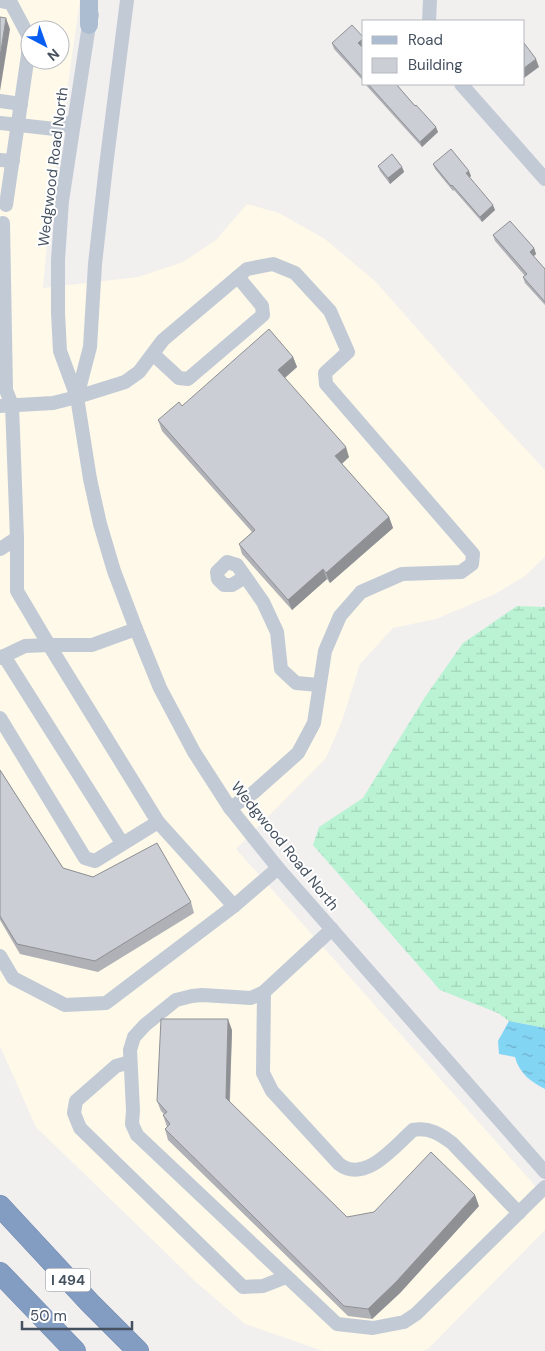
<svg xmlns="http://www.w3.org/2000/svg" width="545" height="1351" viewBox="0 0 545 1351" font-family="'DM Sans',sans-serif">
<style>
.commercial{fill:#fef9e8;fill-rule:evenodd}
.wetland{fill:url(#wetland-marsh)}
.water{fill:url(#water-ripples)}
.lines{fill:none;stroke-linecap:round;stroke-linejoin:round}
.highway-casing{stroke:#6e88ae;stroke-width:22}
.minor{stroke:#c2cad6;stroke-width:14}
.major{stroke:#acbcd1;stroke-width:18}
.highway{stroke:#839dc2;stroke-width:21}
.wall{fill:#afb1b6}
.shaded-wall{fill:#8e9094}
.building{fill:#cbced4;stroke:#8e9094}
.labels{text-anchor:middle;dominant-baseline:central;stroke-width:4;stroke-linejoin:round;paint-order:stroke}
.shield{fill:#fff;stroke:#7d858f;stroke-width:1}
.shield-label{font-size:14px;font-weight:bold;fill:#45515f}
.street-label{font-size:15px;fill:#45515f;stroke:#fff}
</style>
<defs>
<pattern id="wetland-marsh" width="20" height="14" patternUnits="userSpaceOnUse" patternTransform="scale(1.25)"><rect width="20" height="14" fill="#baf3d4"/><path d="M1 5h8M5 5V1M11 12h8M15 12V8" fill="none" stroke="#a1d2b8"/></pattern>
<pattern id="water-ripples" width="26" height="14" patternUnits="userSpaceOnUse" patternTransform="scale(1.25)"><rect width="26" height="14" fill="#83d5f4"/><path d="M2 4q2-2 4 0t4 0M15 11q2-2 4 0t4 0" fill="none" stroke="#6dafc9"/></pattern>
</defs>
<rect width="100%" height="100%" fill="#f2efef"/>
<path class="commercial" d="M0 0H80L50 212 43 288 138 277 183 262 216 240 247 204 279 213 325 239 376 282 490 411 545 470V557L525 576 495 594 436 619 393 628 360 664 342 721 326 758 236 849 545 1197V1230L429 1348 423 1351H323L245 1324 197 1283 36 1127 0 1046ZM30 30H60V60H30Z"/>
<path class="wetland" d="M517 606 545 607V1028L509 1021 498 1013 440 990 313 845 319 827 363 798 425 697 463 643Z"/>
<path class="water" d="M509 1021 545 1028V1089C531 1082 519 1073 515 1057L499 1054 498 1041Z"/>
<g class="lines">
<defs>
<g id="highway">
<path d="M0 1206 90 1303 138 1351"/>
<path d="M0 1273 75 1351"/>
</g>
</defs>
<use href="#highway" class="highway-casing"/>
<g class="minor">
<path d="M0 1 11 3 30 39"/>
<path d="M92 15 89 25 62 201 58 260V313L60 351 77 397 90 479 100 524 114 571 136 629 160 688 194 752 230 808 278 868 545 1172"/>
<path d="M429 21 430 0"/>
<path d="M461 84 545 179"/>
<path d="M0 101 21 104"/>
<path d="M0 123 55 129 74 121"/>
<path d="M0 160 13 161"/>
<path d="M6 205 30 41"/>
<path d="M3 223 6 390 12 405 17 538V591L49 645H92L136 629"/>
<path d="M153 354 179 378 188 379 263 315 262 306 238 277"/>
<path d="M77 397 90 347 95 264 106 166 127 0"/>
<path d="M0 406 53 403 77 397 125 382 139 372 163 340 247 269 273 264 295 273 330 311 348 352 325 373 326 384 473 554 472 564 461 572 402 574 361 592 340 616 325 651 314 723 298 753 253 793 230 808"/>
<path d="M0 549 17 538"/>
<path d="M245 577 232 585H224L218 579 217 572 227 562 237 565 263 602 277 632 281 669 296 683 319 685"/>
<path d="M4 656 122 843"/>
<path d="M0 658 25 646 49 645 158 822 234 906"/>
<path d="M0 718 85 858 95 861 158 822"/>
<path d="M332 929 264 992 251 998 202 995 192 996 176 1000 145 1025 134 1037 130 1050 133 1110 132 1124 137 1135 337 1324 373 1328 404 1322 416 1314 545 1187"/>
<path d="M0 956 13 978 65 1005 106 1003 234 906 278 868"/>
<path d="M264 992 263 1073 272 1091 339 1164C365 1184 394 1147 413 1130 429 1127 440 1134 452 1143L519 1213"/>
<path d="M130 1062 116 1066 76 1101 74 1113 80 1128 243 1287 263 1286 286 1277"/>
</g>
<path class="major" d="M89 25V0"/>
<use href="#highway" class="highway"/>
</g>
<g class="wall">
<path d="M364 38V45L362 47 364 49V82L334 49 332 43Z"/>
<path d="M365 84H396L438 132 422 147Z"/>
<path d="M433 164 471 176 469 178 495 210 482 222 454 190 453 191 435 169Z"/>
<path d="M378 166 402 167 404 172 390 184 380 171Z"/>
<path d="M493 235 534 248 536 254 533 256 545 269V305L525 283 523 277 525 276 495 241Z"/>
<path d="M293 357 297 367 285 378 349 457 342 464 389 517 393 528 330 583 327 579 292 610 242 554 239 544 252 532 162 431 158 420 182 406Z"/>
<path d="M0 770 63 868 93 877 191 902 194 913 98 972 20 954 0 920Z"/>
<path d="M232 1030 230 1102 347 1217 479 1206 400 1293 372 1319 348 1316 168 1140 165 1129 167 1127 163 1115 164 1114 161 1111 157 1101Z"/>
</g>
<g class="shaded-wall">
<path d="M6 18 10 29 0 91V57Z"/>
<path d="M364 38V45L360 48 358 43Z"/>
<path d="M536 59 539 67 524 78V68Z"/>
<path d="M436 127 438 132 422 147 420 142Z"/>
<path d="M402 167 404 172 390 184 388 178Z"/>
<path d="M469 171 471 176 468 179 466 173Z"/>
<path d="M493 205 495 210 482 222 480 217Z"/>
<path d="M534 248 536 254 532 258 530 252Z"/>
<path d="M293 357 297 367 282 380 278 370Z"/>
<path d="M346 447 349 457 339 466 335 456Z"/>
<path d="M389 517 393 528 330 583 326 573Z"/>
<path d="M323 569 327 579 292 610 288 600Z"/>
<path d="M228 1019 232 1030 229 1108 226 1098Z"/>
<path d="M475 1195 479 1206 400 1293 372 1319 368 1309Z"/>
</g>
<g class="building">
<path d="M0 17 6 18 0 57Z"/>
<path d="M352 25 364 38 358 43 364 49V79L332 43Z"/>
<path d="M524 43 536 59 524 68Z"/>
<path d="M368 84H396L415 106 416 105 436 127 420 142Z"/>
<path d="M451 149 469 171 466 173 493 205 480 217 452 185 451 186 433 164Z"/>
<path d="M392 154 402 167 388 178 378 166Z"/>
<path d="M510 221 534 248 530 252 545 269V302L523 277 527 274 493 235Z"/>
<path d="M269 329 293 357 278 370 346 447 335 456 389 517 326 573 323 569 288 600 239 544 255 530 158 420 179 402 182 406Z"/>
<path d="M0 770 63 868 93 877 157 843 191 902 95 961 17 944 0 916Z"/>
<path d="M161 1019H228L226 1098 347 1217 374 1212 431 1152 475 1195 396 1282 368 1309 344 1306 165 1129 170 1124 163 1115 167 1112 157 1101Z"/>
</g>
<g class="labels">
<rect class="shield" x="45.5" y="1268.5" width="45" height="23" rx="4"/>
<g class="shield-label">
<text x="68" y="1280">I 494</text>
</g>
<g class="street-label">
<text transform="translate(53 167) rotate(-83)">Wedgwood Road North</text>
<text transform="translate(285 846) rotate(51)">Wedgwood Road North</text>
</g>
</g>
<rect x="362" y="20" width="162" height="65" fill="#ffffff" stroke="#b5b9bf"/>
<rect x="372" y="36" width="25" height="8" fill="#acbcd1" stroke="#b5b9bf"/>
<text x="408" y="45" font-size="15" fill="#45515f">Road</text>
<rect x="372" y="58" width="25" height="15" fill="#cbced4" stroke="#b5b9bf"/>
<text x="408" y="70" font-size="15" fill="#45515f">Building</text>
<g transform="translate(45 45) rotate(139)"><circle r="24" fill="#ffffff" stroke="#b5b9bf"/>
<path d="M0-4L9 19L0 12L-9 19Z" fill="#095ef2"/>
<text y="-8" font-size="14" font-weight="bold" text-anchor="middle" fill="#45515f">N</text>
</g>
<path d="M22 1321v8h110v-8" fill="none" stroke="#45515f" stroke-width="2.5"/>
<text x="30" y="1321" font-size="15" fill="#45515f" stroke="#ffffff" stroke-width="4" paint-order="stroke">50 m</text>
</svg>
